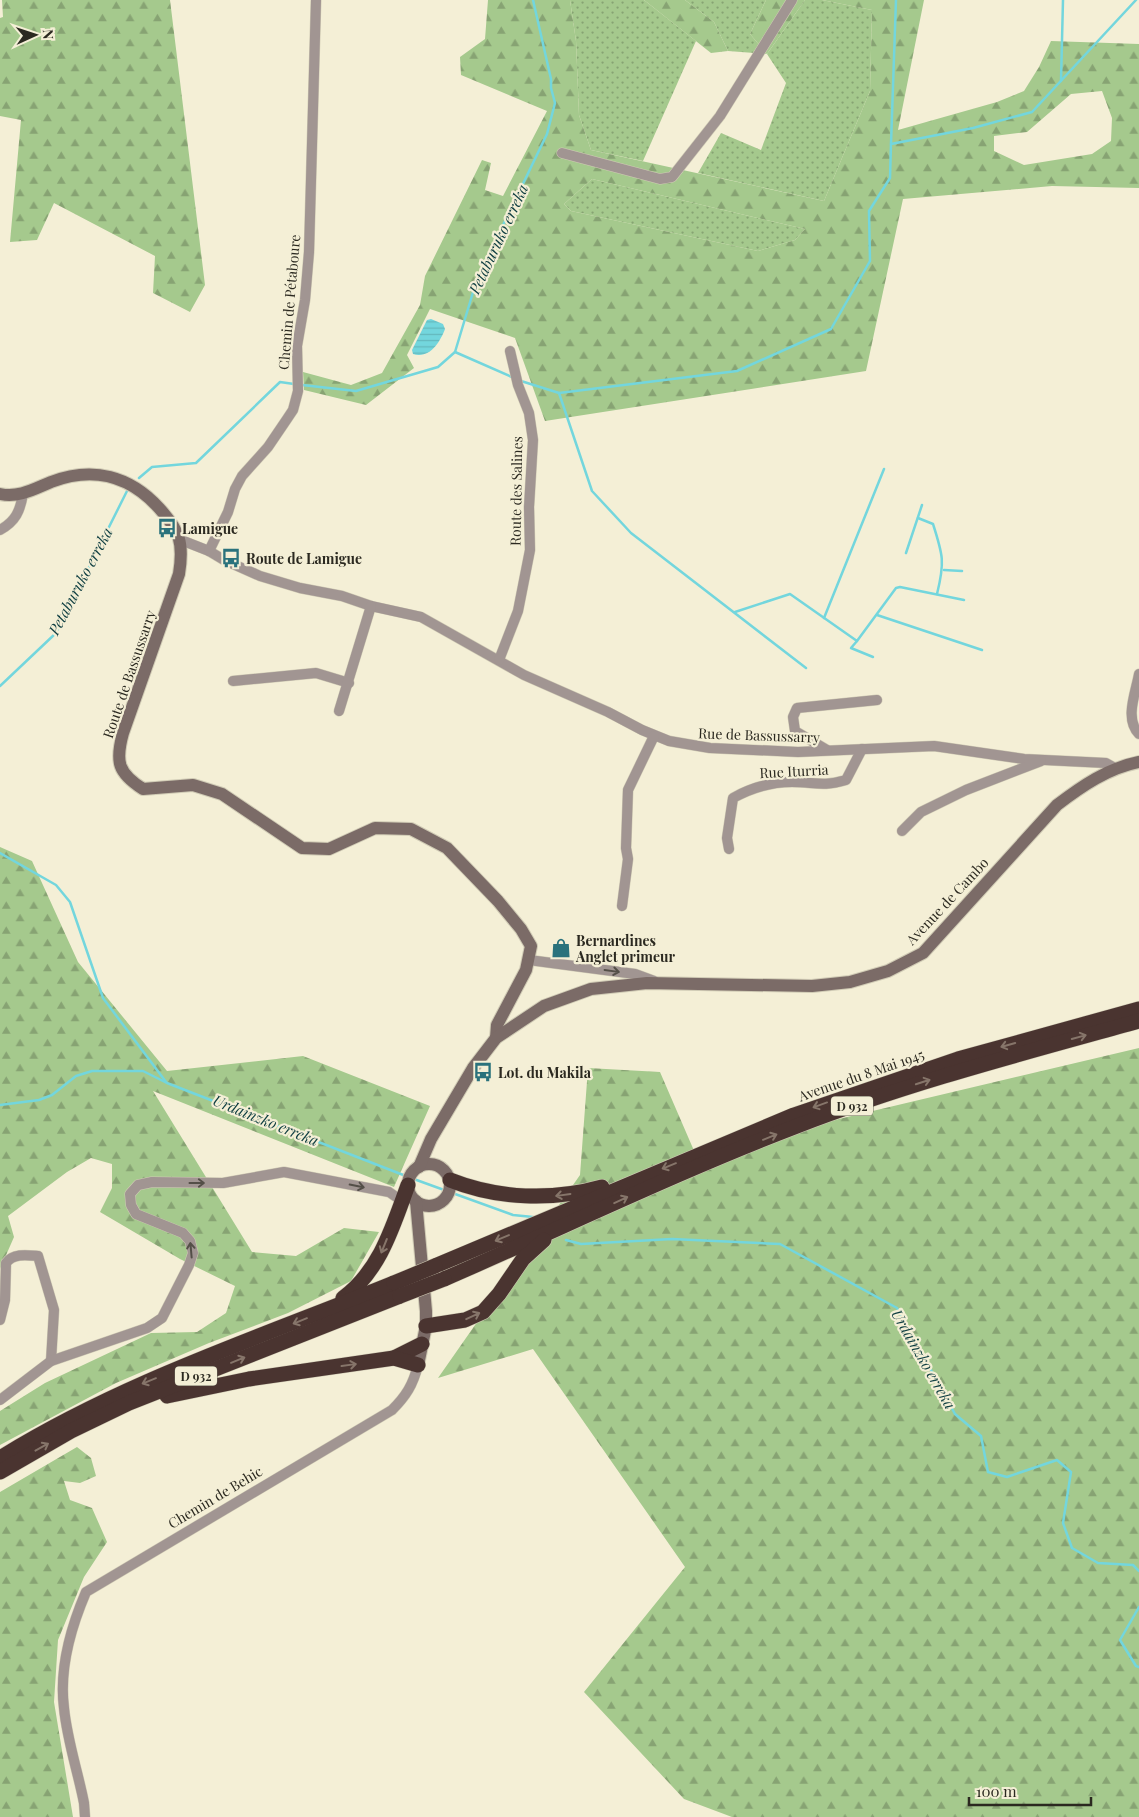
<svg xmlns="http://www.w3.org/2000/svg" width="1139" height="1817" viewBox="0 0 1139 1817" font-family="'Playfair Display',serif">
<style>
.grass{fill:url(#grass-dots)}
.forest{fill:url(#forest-firs);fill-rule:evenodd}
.water{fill:url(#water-rules)}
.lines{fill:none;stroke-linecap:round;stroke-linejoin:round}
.stream{stroke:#73d6dd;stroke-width:2.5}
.street-casing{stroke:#d0cbb5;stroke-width:11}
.secondary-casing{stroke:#d0cbb5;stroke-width:14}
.highway-casing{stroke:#d0cbb5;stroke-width:16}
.street{stroke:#a19592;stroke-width:10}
.secondary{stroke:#7b6b67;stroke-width:12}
.highway{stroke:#4a3430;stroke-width:15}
.highway-bridge-casing{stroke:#d0cbb5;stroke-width:16;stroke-linecap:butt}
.highway-bridge{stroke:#4a3430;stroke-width:15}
.oneway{stroke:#544f48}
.oneway2{stroke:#86756a}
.labels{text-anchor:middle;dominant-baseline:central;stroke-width:4.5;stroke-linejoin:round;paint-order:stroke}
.shield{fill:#f4efd6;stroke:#676457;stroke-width:1}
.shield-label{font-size:12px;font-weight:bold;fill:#2b2920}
.street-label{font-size:14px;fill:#2b2920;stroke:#f4efd6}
.poi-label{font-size:14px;font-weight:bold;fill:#2b2920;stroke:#f4efd6;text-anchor:start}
.water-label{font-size:15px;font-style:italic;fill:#0d3d40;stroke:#f4efd6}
</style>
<defs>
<pattern id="grass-dots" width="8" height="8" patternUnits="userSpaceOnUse" patternTransform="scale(1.25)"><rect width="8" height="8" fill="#a5c98d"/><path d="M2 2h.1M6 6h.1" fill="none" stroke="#87a373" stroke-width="1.8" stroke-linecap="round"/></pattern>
<pattern id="forest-firs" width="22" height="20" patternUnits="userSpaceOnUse" patternTransform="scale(1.25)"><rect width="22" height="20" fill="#a5c98d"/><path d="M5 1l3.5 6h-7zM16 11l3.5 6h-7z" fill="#87a373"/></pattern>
<pattern id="water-rules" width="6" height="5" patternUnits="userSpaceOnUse" patternTransform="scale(1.25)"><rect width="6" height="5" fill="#73d6dd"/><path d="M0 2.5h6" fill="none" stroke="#64b8bd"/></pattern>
</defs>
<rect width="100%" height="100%" fill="#f4efd6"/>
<g class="grass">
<path d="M570 0H644L696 41 643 161 591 150 579 115 576 41Z"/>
<path d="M685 0H766L750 34 767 54 805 0H822L872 10 870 91 824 201 698 173 721 133 761 150 786 83 767 54 728 51 714 22Z"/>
<path d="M592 179 805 229 795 240 758 251 571 211 564 204Z"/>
</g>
<g class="forest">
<path d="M2 0H170L205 285 190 312 153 293 155 256 54 203 37 240 10 242 21 120 0 116V18L3 17Z"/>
<path d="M488 0H570L576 41 579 115 591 150 824 201 870 91 872 10 822 0H924L898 130 997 102 1024 91 1039 67 1051 41 1139 44V188L1052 186 903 199 866 371 545 421 515 338 430 309 407 355 414 368 366 405 304 390 303 372 351 385 382 373 420 305 425 276 482 160 491 163 485 190 503 196 547 111 461 75 460 57 485 39ZM1102 91 1112 118 1111 141 1092 154 1024 165 994 151V136L1027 132 1071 94ZM592 179 805 229 795 240 758 251 571 211 564 204Z"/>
<path d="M644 0H685L714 22 728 51 711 53Z"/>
<path d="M766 0H805L767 54 750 34Z"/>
<path d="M0 847 32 861 78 962 167 1071 303 1056 430 1106 394 1187 153 1091 252 1252 296 1256 344 1228 379 1232 351 1281 288 1313 209 1343 116 1383 0 1445V1411L45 1383 151 1333 197 1332 226 1313 235 1286 180 1259 100 1212 112 1188V1164L91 1158 67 1172 8 1216 14 1237 0 1269Z"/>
<path d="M1139 1048V1817H732L684 1799 584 1692 685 1567 533 1349 438 1378 580 1175 588 1068 660 1072 695 1153Z"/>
<path d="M77 1447 91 1458 96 1476 80 1483 64 1481 70 1500 92 1508 107 1542 84 1577 58 1640 54 1702 73 1817H0V1492Z"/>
</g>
<path class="water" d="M431 319 443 324 445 329C440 342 430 359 413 354L412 350 427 320Z"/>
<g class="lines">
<g class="stream">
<path d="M1061 81 1063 0"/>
<path d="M891 144 896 0"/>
<path d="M455 352 514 378"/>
<path d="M521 381 559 393 737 371 831 329 870 261 869 211 890 178 891 144 973 128 1032 112 1136 0"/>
<path d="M302 385 356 391 438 367 455 352 477 279 547 134 555 103 551 88V79L533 0"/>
<path d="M559 393 592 491 631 533 806 668"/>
<path d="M139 478 152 467 196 463 280 382 294 384"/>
<path d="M918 518 933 524C943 555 945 562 937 594"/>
<path d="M906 553 922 505"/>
<path d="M944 570 962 571"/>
<path d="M735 612 790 594 857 641 896 588 900 587 964 600"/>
<path d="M877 615 982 650"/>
<path d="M824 618 884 469"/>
<path d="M857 641 851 648 873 657"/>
<path d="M0 686 56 633 128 489"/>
<path d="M0 853 56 885 70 902 103 998 166 1082"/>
<path d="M0 1105 39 1100 52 1095 76 1076 92 1071H143L167 1083 411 1178 513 1215 533 1217"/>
<path d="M566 1240 581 1244 672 1239 780 1244 897 1308 955 1414 981 1436 988 1472 1007 1477 1057 1460 1071 1472 1063 1523 1072 1548 1098 1563 1133 1565 1139 1571"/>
<path d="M1139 1607 1120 1640 1136 1666 1139 1667"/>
</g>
<defs>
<g id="street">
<path d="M562 153 660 179 672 177 720 116 792 0"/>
<path d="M0 530C16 521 20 511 23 494"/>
<path d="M181 540 209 551 224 560 260 576 300 588 342 596 371 606 421 617 524 675 608 712 642 730 669 741 710 748 798 752 934 746 1024 759 1106 763 1115 768"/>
<path d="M209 551 228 512 235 489 242 476 268 447 287 419 293 410 298 391 297 346 305 300 309 252 316 0"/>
<path d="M499 660 518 611 530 550 529 507 533 440 529 413 518 385 510 351"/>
<path d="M1139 674C1136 692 1124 719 1139 734"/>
<path d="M233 681 316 673 349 683"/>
<path d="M339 711 371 606"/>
<path d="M827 750 795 731 793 717 797 708 877 700"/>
<path d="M902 831 921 812 966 790 1041 761"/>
<path d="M729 849 727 838 733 798C751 788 771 782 792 782 815 782 822 787 846 780L862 749"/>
<path d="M622 906 628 859 626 848 628 790 654 736"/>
<path d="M529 960 635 974 654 981"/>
<path d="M0 1320 5 1300 6 1263C13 1253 27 1255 38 1256L54 1310 51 1361"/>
<path d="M0 1400 51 1361 147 1328 162 1318 189 1265 193 1253 190 1241 183 1233 136 1214 131 1205 130 1194 138 1185 152 1182 223 1183 284 1172 389 1192 402 1201"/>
<path d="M85 1817 84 1803C78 1772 67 1740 64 1708 59 1669 71 1627 86 1592L392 1410C406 1396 413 1385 418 1365"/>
</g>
<g id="secondary">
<path d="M0 494C19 498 34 489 51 482 93 466 130 476 159 508 180 531 184 543 179 574L123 733C115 762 118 773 143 789L193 785 222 794 302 848 329 849 375 828 411 829 447 848 498 901 521 929 531 946 526 970 497 1025 496 1038"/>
<circle cx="429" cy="1185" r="21"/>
<path d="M419 1167 431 1139 473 1068 496 1038 544 1006 591 989 647 983 812 986 850 982 888 971 923 953 1057 805C1082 786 1108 768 1139 762"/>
<path d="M416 1201 426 1311V1326L418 1365"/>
</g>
<g id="highway">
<path d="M450 1180C498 1199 552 1201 602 1187"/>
<path d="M435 1266 794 1115 958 1059 1139 1009"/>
<path d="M444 1279C562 1228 677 1172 797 1126 908 1083 1024 1053 1139 1021"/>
<path d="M343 1298C380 1271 393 1226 408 1185"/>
<path d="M426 1326 465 1320 483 1312 499 1294 523 1259 544 1240"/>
<path d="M394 1358 422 1344"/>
<path d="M167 1396 249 1379 394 1358 418 1365"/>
<path d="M0 1458C122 1382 261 1337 394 1283"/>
<path d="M0 1472 71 1431 129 1403 400 1296"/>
</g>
</defs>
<use href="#street" class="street-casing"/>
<use href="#secondary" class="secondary-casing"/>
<use href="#highway" class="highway-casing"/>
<use href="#street" class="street"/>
<use href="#secondary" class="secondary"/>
<use href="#highway" class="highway"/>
<defs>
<g id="highway-bridge">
<path d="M394 1283 435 1266"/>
<path d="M400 1296 444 1279"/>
</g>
</defs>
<use href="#highway-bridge" class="highway-bridge-casing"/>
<use href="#highway-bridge" class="highway-bridge"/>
</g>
<defs><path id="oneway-shaft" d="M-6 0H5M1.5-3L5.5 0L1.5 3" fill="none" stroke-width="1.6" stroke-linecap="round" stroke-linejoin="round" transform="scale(1.25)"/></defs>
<g class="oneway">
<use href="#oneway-shaft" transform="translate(612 971) rotate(8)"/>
<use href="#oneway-shaft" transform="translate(197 1183)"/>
<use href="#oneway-shaft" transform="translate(357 1186) rotate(11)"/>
<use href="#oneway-shaft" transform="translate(191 1250) rotate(-95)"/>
</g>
<g class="oneway2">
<use href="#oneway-shaft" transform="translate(1079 1037) rotate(-15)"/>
<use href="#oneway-shaft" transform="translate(1008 1045) rotate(164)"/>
<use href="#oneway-shaft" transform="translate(923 1082) rotate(-18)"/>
<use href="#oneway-shaft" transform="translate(820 1105) rotate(160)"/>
<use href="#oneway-shaft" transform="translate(770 1137) rotate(-22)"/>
<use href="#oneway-shaft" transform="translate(669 1166) rotate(158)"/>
<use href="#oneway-shaft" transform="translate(563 1195) rotate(172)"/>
<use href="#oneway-shaft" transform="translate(621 1200) rotate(-25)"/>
<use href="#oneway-shaft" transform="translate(502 1238) rotate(157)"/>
<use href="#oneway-shaft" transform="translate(384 1246) rotate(112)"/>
<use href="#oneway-shaft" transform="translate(473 1316) rotate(-25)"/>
<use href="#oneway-shaft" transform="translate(300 1321) rotate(158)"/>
<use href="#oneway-shaft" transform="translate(238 1360) rotate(-22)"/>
<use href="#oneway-shaft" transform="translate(349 1365) rotate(-8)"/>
<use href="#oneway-shaft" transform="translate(149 1381) rotate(158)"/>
<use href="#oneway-shaft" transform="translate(42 1447) rotate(-29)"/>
</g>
<defs>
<symbol id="bus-bare" viewBox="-9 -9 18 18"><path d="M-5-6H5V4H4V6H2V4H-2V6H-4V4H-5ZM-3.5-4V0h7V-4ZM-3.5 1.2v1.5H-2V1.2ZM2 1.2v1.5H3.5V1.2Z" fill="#2a727c" stroke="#f4efd6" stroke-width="2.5" paint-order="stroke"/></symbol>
<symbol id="shop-bare" viewBox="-9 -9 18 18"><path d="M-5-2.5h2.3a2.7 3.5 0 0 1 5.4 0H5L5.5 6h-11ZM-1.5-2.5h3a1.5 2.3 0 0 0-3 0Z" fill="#2a727c" stroke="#f4efd6" stroke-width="2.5" paint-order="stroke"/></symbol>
</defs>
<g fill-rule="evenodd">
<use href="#bus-bare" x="153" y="514" width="28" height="28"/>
<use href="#bus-bare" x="217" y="544" width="28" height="28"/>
<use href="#shop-bare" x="547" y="934" width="28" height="28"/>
<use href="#bus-bare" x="469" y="1058" width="28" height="28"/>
</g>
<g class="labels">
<g class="shield">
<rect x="831" y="1096.5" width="42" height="19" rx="4"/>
<rect x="175" y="1366.5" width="42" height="19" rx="4"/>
</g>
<g class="shield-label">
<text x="852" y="1106">D 932</text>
<text x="196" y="1376">D 932</text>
</g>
<g class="street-label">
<text transform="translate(289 302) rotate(-85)">Chemin de Pétaboure</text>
<text transform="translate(516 491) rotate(-89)">Route des Salines</text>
<text transform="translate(129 674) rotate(-71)">Route de Bassussarry</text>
<text transform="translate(759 735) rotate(2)">Rue de Bassussarry</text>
<text transform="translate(794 771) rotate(-3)">Rue Iturria</text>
<text transform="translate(947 901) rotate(-47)">Avenue de Cambo</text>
<text transform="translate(861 1075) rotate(-19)">Avenue du 8 Mai 1945</text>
<text transform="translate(215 1497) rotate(-31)">Chemin de Behic</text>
</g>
<g class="poi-label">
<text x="182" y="528">Lamigue</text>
<text x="246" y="558">Route de Lamigue</text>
<text x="576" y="940">Bernardines<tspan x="576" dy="16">Anglet primeur</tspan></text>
<text x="498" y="1072">Lot. du Makila</text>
</g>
<g class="water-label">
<text transform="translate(498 239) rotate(-65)">Petaburuko erreka</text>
<text transform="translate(80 581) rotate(-62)">Petaburuko erreka</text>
<text transform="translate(266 1120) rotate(22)">Urdainzko erreka</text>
<text transform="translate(924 1359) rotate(60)">Urdainzko erreka</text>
</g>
</g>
<g transform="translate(35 35) rotate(87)" stroke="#f4efd6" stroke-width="4" paint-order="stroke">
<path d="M0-4L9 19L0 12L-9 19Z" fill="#2b2920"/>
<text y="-8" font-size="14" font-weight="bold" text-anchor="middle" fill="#2b2920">N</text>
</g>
<path d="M969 1797v8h122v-8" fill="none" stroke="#2b2920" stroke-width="2.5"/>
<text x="976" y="1797" font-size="15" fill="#2b2920" stroke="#f4efd6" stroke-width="4" paint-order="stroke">100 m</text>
</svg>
